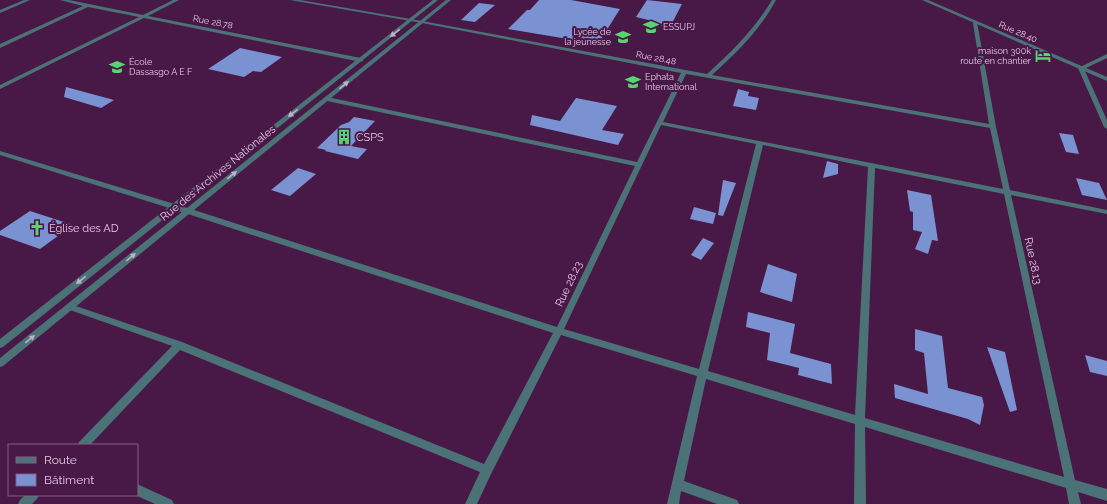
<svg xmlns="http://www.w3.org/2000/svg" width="1107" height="504" viewBox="0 0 1107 504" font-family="Raleway,sans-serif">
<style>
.building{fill:#7a92d1}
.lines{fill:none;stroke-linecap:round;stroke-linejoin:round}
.minor{fill:#4b7277;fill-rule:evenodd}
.tertiary{fill:#4b7277;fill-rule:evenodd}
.oneway{fill:#beb2c7}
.labels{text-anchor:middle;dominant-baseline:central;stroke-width:4;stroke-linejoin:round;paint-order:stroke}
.far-street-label{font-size:9px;fill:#e4c7e2;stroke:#481847}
.far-poi-label{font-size:9px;fill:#e4c7e2;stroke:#481847;text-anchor:start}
.poi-label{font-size:11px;fill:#e4c7e2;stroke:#481847;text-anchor:start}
.street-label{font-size:11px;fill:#e4c7e2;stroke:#481847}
</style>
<rect width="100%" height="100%" fill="#481847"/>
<g class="building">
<path d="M539 0H571L620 9 598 44 508 29 527 10H530Z"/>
<path d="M647 0 682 4 668 31 657 22 636 17Z"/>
<path d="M479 3 495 5 475 22 461 20Z"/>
<path d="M240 48 282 57 261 72 253 71 244 77 208 69Z"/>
<path d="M66 87 114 100 101 108 64 97Z"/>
<path d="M738 89 749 92 748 96 759 98 756 110 733 106Z"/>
<path d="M576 98 617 106 602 130 624 134 618 145 530 125 532 115 560 121Z"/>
<path d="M354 117 375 121 351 146 367 149 358 159 325 151 326 150 317 148 341 125 349 122Z"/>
<path d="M1059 133 1073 135 1079 154 1066 152Z"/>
<path d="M827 161 838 164V174L823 178Z"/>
<path d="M298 168 316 174 290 196 271 190Z"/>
<path d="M1076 178 1099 183 1107 200 1082 195Z"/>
<path d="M723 180 736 183 723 216 718 215Z"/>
<path d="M907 190 931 195 938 241 932 240 928 254 915 249 922 232 913 230V212L910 211Z"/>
<path d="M694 207 716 213 713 224 690 219Z"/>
<path d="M30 211 73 225 40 249 0 235V231Z"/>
<path d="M703 238 714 243 701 260 691 255Z"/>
<path d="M768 264 797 274 792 302 760 292Z"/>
<path d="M748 312 795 324 790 353 831 364 832 384 798 375 799 368 767 360 770 333 746 327Z"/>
<path d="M915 329 942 336 948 388 982 397 984 405 980 425 968 419 895 398 894 384 928 394 924 353 915 350Z"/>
<path d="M987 347 1005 352 1017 410 1010 412Z"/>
<path d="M1085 355 1107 361V376L1090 372Z"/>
</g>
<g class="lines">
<g class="minor">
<path d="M24 0H30L0 13V10Z"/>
<path d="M60 0H69L143 15 173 0H179L148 16 361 58 364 60 361 62 144 18 0 89V85L139 17 88 7 0 48V44L83 6Z"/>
<path d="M290 0H300L422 21 707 74C731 52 755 29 772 0H776C760 30 737 52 712 75L989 124 973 23 977 22 996 127 1010 190 1107 210V214L1011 195 1075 480 1107 489V501L1078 492 1081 504H1069L1066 488 865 427 866 504H854L855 424 706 379 684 481 737 500 739 504H717L681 491 679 504H667L697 376 561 335 491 474 477 504H465L480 472 180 350 90 445H78L79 442 172 346 67 309 66 307 67 305 70 304 182 342 484 464 553 333 185 213 0 155V151L191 209 557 327 635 166 327 101 324 99 327 97 637 162 681 73 422 23ZM686 74 990 128 1003 189 663 122ZM661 125 756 144 699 369 564 329ZM763 145 868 167 855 415 708 371ZM875 168 1004 194 1064 477 865 418Z"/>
<path d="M1107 54V58L1084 69 1107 120V129L1104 127 1078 68Z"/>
<path d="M137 484 172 500 174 504H155L135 495H137Z"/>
<path d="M25 495H39L37 499 32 504H18L20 500Z"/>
</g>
<g class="tertiary">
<path d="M433 0H438L3 347 0 348V339Z"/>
<path d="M446 0H451L3 366 0 367V358Z"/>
<path d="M922 0H928L1107 77V81Z"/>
</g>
</g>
<defs><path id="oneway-solid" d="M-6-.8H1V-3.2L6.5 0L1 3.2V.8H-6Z"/></defs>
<g class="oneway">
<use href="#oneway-solid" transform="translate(395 33) rotate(142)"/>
<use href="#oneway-solid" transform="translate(344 85) rotate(-39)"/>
<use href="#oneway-solid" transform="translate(293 113) rotate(142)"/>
<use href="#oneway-solid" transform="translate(232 175) rotate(-39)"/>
<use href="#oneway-solid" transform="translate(131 257) rotate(-39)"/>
<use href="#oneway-solid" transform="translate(81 280) rotate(142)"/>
<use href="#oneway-solid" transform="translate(30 339) rotate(-39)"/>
</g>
<defs>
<symbol id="university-bare" viewBox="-9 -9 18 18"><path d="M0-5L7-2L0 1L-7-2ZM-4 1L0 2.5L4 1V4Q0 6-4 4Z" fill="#56d671" stroke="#481847" stroke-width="2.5" paint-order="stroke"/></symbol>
<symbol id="school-bare" viewBox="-9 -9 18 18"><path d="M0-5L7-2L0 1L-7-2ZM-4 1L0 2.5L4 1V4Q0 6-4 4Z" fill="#56d671" stroke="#481847" stroke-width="2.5" paint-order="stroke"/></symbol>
<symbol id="hotel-bare" viewBox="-9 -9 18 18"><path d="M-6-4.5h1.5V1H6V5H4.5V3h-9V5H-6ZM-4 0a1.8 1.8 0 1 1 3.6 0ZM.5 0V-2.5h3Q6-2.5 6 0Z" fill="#56d671" stroke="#481847" stroke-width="2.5" paint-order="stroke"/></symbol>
<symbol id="building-bare" viewBox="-9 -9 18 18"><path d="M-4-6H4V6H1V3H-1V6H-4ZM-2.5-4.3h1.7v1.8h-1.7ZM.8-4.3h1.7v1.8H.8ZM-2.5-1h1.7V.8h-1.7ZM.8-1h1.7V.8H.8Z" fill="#56d671" stroke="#481847" stroke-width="2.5" paint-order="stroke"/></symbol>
<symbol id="church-bare" viewBox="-9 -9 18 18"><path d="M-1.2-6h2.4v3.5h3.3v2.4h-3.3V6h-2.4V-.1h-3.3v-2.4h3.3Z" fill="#56d671" stroke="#481847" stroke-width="2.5" paint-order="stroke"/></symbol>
</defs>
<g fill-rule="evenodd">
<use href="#university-bare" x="640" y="16" width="22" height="22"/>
<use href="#school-bare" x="612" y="26" width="22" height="22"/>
<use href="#hotel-bare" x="1032" y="45" width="22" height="22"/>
<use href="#school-bare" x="106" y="56" width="22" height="22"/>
<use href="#university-bare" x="622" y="71" width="22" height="22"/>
<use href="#building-bare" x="333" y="126" width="22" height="22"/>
<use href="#church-bare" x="26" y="217" width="22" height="22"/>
</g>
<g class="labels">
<g class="far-street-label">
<text transform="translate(213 22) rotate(11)">Rue 28.78</text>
<text transform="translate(1018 32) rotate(23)">Rue 28.40</text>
<text transform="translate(656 58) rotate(11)">Rue 28.48</text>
</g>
<g class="far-poi-label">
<text x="663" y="27">ESSUPJ</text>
<text x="611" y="32" text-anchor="end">Lycée de<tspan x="611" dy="10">la jeunesse</tspan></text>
<text x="1031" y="51" text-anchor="end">maison 300k<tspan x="1031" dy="10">route en chantier</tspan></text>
<text x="129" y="62">École<tspan x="129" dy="10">Dassasgo A E F</tspan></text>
<text x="645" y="77">Ephata<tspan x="645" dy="10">International</tspan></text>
</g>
<g class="poi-label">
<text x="356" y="137">CSPS</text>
<text x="49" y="228">Église des AD</text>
</g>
<g class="street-label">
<text transform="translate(218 173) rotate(-39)">Rue des Archives Nationales</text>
<text transform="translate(1033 261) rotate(78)">Rue 28.13</text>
<text transform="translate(569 284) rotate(-65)">Rue 28.23</text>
</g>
</g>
<rect x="8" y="444" width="130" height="52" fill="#481847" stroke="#865e85"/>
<rect x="16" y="457" width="20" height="6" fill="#4b7277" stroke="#865e85"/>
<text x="44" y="464" font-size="12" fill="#e4c7e2">Route</text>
<rect x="16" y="474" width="20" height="12" fill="#7a92d1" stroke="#865e85"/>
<text x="44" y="484" font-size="12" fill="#e4c7e2">Bâtiment</text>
</svg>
